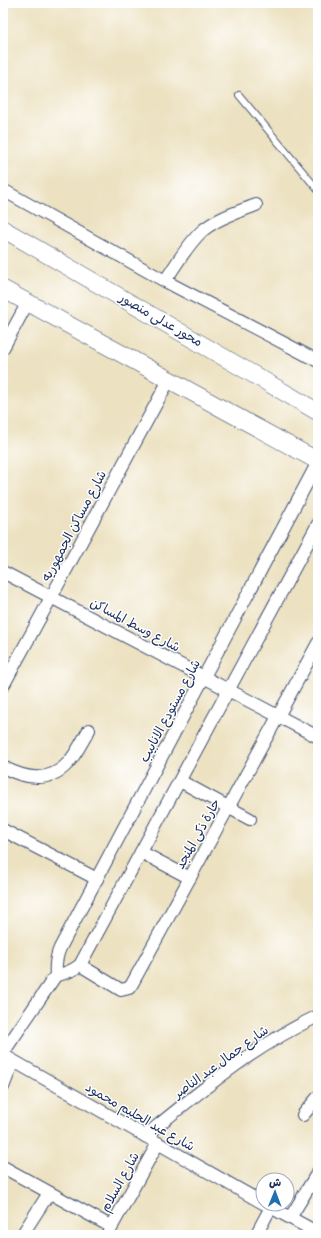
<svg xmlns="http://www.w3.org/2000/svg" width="321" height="1238" viewBox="0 0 321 1238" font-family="Pangolin,'Playpen Sans Arabic',sans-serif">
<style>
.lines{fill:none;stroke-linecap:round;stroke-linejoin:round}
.lane-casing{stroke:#3a4a6d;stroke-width:8}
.street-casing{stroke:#3a4a6d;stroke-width:14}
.secondary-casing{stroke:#3a4a6d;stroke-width:18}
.lane{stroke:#fff;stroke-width:6}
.street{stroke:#fff;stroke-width:12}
.secondary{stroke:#fff;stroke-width:17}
.labels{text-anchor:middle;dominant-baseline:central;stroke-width:3;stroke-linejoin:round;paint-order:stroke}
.street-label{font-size:13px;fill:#1b2f5e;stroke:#fff}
</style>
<rect width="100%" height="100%" fill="#fff"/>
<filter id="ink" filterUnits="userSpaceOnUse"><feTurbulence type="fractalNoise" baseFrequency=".025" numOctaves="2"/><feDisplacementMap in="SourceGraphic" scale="8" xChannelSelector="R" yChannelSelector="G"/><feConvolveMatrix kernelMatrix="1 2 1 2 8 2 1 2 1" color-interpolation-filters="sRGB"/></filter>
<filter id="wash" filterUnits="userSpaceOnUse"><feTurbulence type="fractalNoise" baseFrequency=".012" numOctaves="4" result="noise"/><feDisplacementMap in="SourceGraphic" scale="16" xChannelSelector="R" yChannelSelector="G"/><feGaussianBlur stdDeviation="0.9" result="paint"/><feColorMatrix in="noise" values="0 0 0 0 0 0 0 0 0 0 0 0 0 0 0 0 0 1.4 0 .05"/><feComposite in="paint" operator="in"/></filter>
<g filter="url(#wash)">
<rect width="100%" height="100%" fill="#ece1c0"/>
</g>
<g filter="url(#ink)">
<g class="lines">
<defs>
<g id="lane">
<path d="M239 95 318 190"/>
<path d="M3 664 12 669"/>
</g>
<g id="street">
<path d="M3 190 165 281 318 361"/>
<path d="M165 281C176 265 187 245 202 231 217 218 238 212 256 205"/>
<path d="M3 348 28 302"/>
<path d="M3 572 318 737"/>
<path d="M3 686 169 380"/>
<path d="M3 767C24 778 48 784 67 764 76 755 82 741 89 730"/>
<path d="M180 781 250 819"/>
<path d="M3 830 97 879"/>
<path d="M141 852 190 878"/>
<path d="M80 965 121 990 129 988 132 984 318 643"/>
<path d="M56 975C66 974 72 971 80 965L318 524"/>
<path d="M3 1053 56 975C55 964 56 957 60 948L318 462"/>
<path d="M3 1055 263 1203"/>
<path d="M3 1087 13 1061"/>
<path d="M303 1115 318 1097"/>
<path d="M145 1136C199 1092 254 1046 318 1016"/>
<path d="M3 1167 112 1227"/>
<path d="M265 1204 318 1233"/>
<path d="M290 1218 318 1172"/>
<path d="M22 1235 49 1193"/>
<path d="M107 1235 158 1143"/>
<path d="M256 1235 271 1207"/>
</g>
<g id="secondary">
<path d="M3 229 318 412"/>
<path d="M3 289 318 461"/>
</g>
</defs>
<use href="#lane" class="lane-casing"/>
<use href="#street" class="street-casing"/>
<use href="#secondary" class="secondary-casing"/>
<use href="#lane" class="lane"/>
<use href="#street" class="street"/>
<use href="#secondary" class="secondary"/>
</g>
</g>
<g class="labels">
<g class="street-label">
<text transform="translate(161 320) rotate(30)">محور عدلى منصور</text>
<text transform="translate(74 526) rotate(-62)">شارع مساكن الجمهوريه</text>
<text transform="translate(135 625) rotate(28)">شارع وسط المساكن</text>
<text transform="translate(170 711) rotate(-62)">شارع مستودع الانابيب</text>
<text transform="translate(198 834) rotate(-61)">حارة ذكى المنجد</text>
<text transform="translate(221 1062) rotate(-36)">شارع جمال عبد الناصر</text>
<text transform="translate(140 1117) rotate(30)">شارع عبد الحليم محمود</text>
<text transform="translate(120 1182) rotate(-61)">شارع السلام</text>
</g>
</g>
<rect width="321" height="1238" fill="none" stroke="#fff" stroke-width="16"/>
<g transform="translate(275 1192) rotate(1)"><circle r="19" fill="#ffffff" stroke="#a4acbf"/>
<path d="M0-3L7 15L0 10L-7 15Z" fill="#1f6fb2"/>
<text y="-6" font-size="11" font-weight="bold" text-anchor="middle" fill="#1b2f5e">ش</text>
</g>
</svg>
